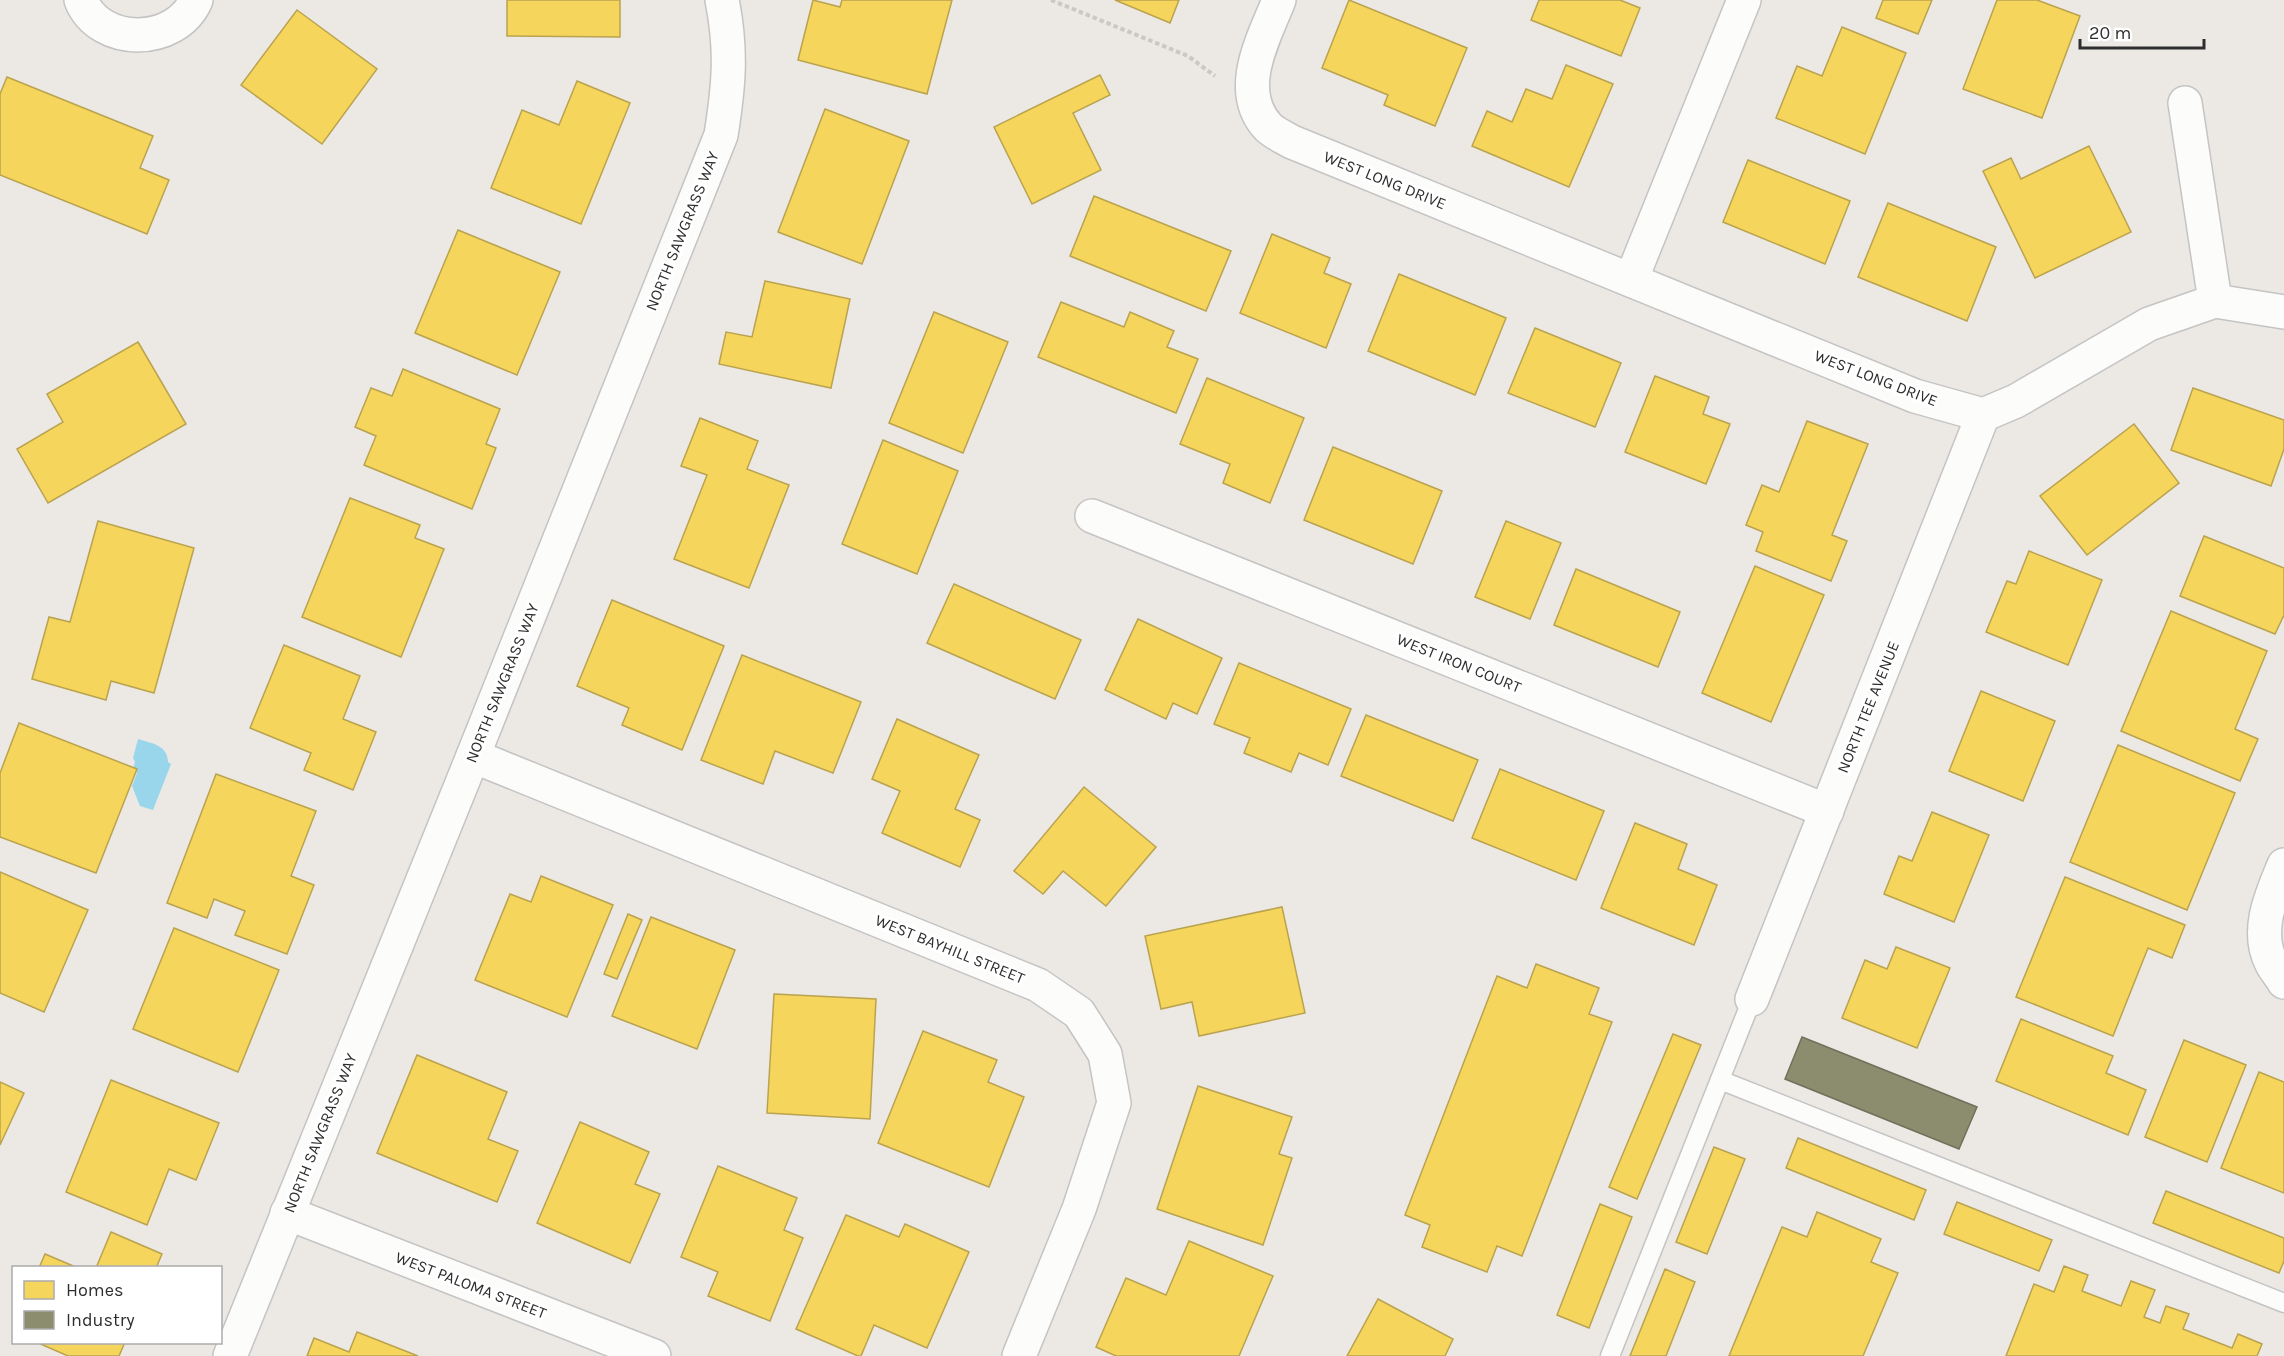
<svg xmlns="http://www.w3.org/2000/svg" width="2284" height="1356" viewBox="0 0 2284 1356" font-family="Karla,sans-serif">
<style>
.water{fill:#99d6ec}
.homes{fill:#f6d55c;stroke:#baa34e;stroke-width:1.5}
.industry{fill:#8c8c6e;stroke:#70705b;stroke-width:1.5}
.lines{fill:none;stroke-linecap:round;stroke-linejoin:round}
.service-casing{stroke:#c5c4c5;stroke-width:21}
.minor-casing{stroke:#c5c4c5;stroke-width:36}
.path{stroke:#c9c9c8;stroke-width:4;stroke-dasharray:4.5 3;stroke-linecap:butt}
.service{stroke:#fcfcfb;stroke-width:18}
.minor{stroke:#fcfcfb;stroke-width:33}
.labels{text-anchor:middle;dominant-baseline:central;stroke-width:6;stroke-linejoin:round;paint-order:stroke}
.street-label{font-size:16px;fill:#2e2e2e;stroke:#fff}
</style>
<rect width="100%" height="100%" fill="#ece8e4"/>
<path class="water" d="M138 739C151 743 168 745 168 762L171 764 153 810 140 806 132 786 137 773 133 769 135 762 133 758Z"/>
<g class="homes">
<path d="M507 0H620V37L507 36Z"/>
<path d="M813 0 840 7 842 0H952L927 94 798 60Z"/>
<path d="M1115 0H1179L1170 23Z"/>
<path d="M1349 0 1467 48 1435 126 1384 105 1388 95 1322 68Z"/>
<path d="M1539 0H1620L1640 8 1621 56 1531 20Z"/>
<path d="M1883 0H1932L1918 34 1876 18Z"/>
<path d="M1997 0H2037L2080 16 2042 118 1963 89Z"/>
<path d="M297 10 377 69 322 144 241 85Z"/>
<path d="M1842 27 1906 53 1865 154 1776 118 1797 66 1822 76Z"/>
<path d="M1566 65 1613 84 1569 187 1472 146 1487 111 1512 122 1526 89 1552 99Z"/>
<path d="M1100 75 1110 95 1073 113 1101 170 1032 204 994 127Z"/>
<path d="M7 77 153 136 140 168 169 180 147 234 0 175V94Z"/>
<path d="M577 81 630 103 581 224 491 188 522 110 559 125Z"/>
<path d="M825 109 909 141 862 264 778 232Z"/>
<path d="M2089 146 2131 232 2035 278 1983 171 2011 158 2021 179Z"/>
<path d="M1748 160 1850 201 1825 264 1723 222Z"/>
<path d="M1094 196 1231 251 1206 311 1070 256Z"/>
<path d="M1888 203 1996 247 1967 321 1858 277Z"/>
<path d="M458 230 560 272 517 375 415 333Z"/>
<path d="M1272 234 1330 258 1324 273 1351 284 1326 348 1240 313Z"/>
<path d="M1399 274 1506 318 1475 395 1368 351Z"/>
<path d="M765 281 850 299 831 388 719 364 726 332 752 337Z"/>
<path d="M1061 302 1124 327 1130 312 1174 331 1167 347 1198 359 1176 413 1038 357Z"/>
<path d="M934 312 1008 342 963 453 889 423Z"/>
<path d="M1535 328 1621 363 1595 427 1508 393Z"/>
<path d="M138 342 186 424 48 503 17 449 63 422 47 394Z"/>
<path d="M403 369 500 409 486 444 496 448 472 509 364 465 376 436 355 427 371 388 392 396Z"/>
<path d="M1655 376 1709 397 1703 414 1730 424 1706 484 1625 452Z"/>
<path d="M1207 378 1304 418 1270 503 1223 483 1230 464 1180 444Z"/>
<path d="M2193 388 2284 420V449L2271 486 2171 450Z"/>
<path d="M700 418 758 441 747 469 789 485 749 588 674 559 707 475 681 466Z"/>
<path d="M1807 421 1868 444 1832 535 1847 541 1831 581 1756 551 1763 532 1746 525 1762 485 1779 492Z"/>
<path d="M2134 424 2179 483 2087 555 2040 496Z"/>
<path d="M883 440 958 471 917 574 842 544Z"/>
<path d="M1333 447 1442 491 1413 564 1304 520Z"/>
<path d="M350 498 420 525 415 538 444 549 401 657 302 617Z"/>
<path d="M98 521 194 548 154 693 111 681 106 700 32 679 49 617 70 622Z"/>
<path d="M1506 521 1561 543 1530 619 1475 597Z"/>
<path d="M2204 536 2284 568V615L2275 634 2180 596Z"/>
<path d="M2029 551 2102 580 2068 665 1986 632 2007 581 2016 584Z"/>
<path d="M1755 566 1824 595 1771 722 1702 693Z"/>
<path d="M1576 569 1680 612 1658 667 1554 625Z"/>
<path d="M954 584 1081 640 1055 699 927 643Z"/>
<path d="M612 600 724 646 682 750 622 725 629 708 577 686Z"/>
<path d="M2171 611 2267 651 2235 729 2258 739 2240 781 2121 731Z"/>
<path d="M1138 619 1222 658 1197 714 1173 703 1166 719 1105 690Z"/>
<path d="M284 645 360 676 343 719 376 732 353 790 304 770 311 753 250 728Z"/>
<path d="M742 655 861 702 833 773 775 751 763 784 701 760Z"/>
<path d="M1239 663 1351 709 1328 765 1299 753 1291 772 1244 753 1250 738 1214 724Z"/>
<path d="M1981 691 2055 721 2023 801 1949 771Z"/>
<path d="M1366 715 1478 760 1453 821 1341 776Z"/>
<path d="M897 719 979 755 955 809 980 820 960 867 882 833 900 791 872 779Z"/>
<path d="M19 723 137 769 96 873 0 837V773Z"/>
<path d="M2118 745 2235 793 2187 910 2070 862Z"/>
<path d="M1500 769 1604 811 1576 880 1472 838Z"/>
<path d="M216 774 316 811 291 876 314 885 287 954 235 935 245 911 214 899 207 918 167 903Z"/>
<path d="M1084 787 1156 847 1106 906 1063 871 1043 894 1014 871Z"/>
<path d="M1932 812 1989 835 1954 922 1884 894 1899 856 1912 861Z"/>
<path d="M1635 823 1687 844 1678 869 1717 885 1694 945 1601 908Z"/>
<path d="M0 872 88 910 44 1012 0 993Z"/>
<path d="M541 876 613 905 567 1017 475 980 510 894 531 902Z"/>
<path d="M2065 877 2185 925 2172 958 2148 948 2113 1036 2016 997Z"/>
<path d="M1282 907 1305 1013 1199 1036 1192 1002 1161 1009 1145 936Z"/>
<path d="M628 914 642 920 617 979 604 974Z"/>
<path d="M651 917 735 950 697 1049 612 1016Z"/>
<path d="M174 928 279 970 238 1072 133 1029Z"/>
<path d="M1896 947 1950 968 1917 1048 1842 1018 1865 960 1887 969Z"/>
<path d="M1536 964 1599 988 1589 1014 1612 1022 1522 1256 1497 1246 1487 1272 1422 1247 1430 1225 1405 1215 1497 976 1527 988Z"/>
<path d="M774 994 876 999 870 1119 767 1113Z"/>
<path d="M2021 1019 2113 1056 2106 1073 2146 1090 2128 1135 1996 1081Z"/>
<path d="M923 1031 997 1060 988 1082 1024 1097 989 1187 878 1143Z"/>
<path d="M1673 1034 1701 1045 1637 1199 1609 1187Z"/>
<path d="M2184 1040 2246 1065 2207 1162 2145 1137Z"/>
<path d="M417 1055 507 1092 488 1139 518 1151 497 1202 377 1153Z"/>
<path d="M2259 1072 2284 1082V1193L2221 1168Z"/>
<path d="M111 1080 219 1123 196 1180 169 1169 147 1225 66 1192Z"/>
<path d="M0 1082 24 1093 0 1145Z"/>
<path d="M1198 1086 1292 1117 1279 1154 1292 1158 1263 1245 1157 1209Z"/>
<path d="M580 1122 649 1152 635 1184 660 1194 630 1263 537 1223Z"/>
<path d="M1798 1138 1926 1190 1914 1220 1786 1168Z"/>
<path d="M1714 1147 1745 1159 1707 1254 1676 1242Z"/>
<path d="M718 1166 797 1198 784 1230 803 1238 770 1321 708 1296 718 1272 681 1257Z"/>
<path d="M2166 1191 2284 1238V1261L2279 1273 2153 1223Z"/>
<path d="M1957 1202 2052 1240 2039 1271 1944 1234Z"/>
<path d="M1600 1204 1632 1217 1589 1328 1557 1315Z"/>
<path d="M1817 1212 1881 1239 1871 1262 1898 1273 1863 1356H1729L1782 1227 1807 1237Z"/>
<path d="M846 1215 899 1237 905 1224 969 1252 927 1348 874 1325 861 1356H858L796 1329Z"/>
<path d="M111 1232 162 1254 156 1268H96Z"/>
<path d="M1189 1241 1273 1276 1239 1356H1116L1096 1347 1126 1278 1166 1295Z"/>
<path d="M45 1254 78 1268H39Z"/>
<path d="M2064 1266 2088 1275 2082 1291 2121 1306 2131 1281 2155 1290 2144 1317 2160 1323 2166 1306 2189 1314 2183 1329 2232 1348 2238 1334 2262 1344 2257 1356H2006L2034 1284 2054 1292Z"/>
<path d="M1665 1269 1695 1282 1666 1356H1630Z"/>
<path d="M1378 1299 1453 1339 1445 1356H1347Z"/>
<path d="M357 1332 418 1356H307L314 1338 349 1352Z"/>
<path d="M36 1342H125L119 1356H68Z"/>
</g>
<path class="industry" d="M1802 1037 1977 1107 1959 1149 1785 1079Z"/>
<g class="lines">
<defs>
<g id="service">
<path d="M1720 1080 2284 1303"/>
<path d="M1610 1356 1752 999"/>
</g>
<g id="minor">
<path d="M81 0C100 47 176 46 196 0"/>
<path d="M1279 0C1264 38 1234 90 1268 127 1274 133 1285 138 1292 142L1915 396 1983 415 2016 401 2149 324 2215 301 2284 312"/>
<path d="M2185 103 2215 301"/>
<path d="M1631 280 1744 0"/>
<path d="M1092 516 1827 811"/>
<path d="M473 756 1038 985 1079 1013 1105 1054 1114 1103 1079 1209 1019 1356"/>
<path d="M2284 865C2272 894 2255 930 2271 962 2274 969 2280 975 2284 982"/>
<path d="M1752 999 1983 415"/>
<path d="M287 1213 654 1356"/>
<path d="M230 1356 473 756 721 135C729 85 732 50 722 0"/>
</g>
</defs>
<use href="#service" class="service-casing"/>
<use href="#minor" class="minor-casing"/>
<path class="path" d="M1051 0 1188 56 1215 76"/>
<use href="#service" class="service"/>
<use href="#minor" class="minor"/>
</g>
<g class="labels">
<g class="street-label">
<text transform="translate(1385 180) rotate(22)">WEST LONG DRIVE</text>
<text transform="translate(682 231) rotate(-68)">NORTH SAWGRASS WAY</text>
<text transform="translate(1876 378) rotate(21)">WEST LONG DRIVE</text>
<text transform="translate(1459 663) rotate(22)">WEST IRON COURT</text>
<text transform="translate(502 683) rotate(-68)">NORTH SAWGRASS WAY</text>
<text transform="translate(1868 707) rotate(-68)">NORTH TEE AVENUE</text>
<text transform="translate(950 949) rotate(22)">WEST BAYHILL STREET</text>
<text transform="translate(320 1133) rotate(-68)">NORTH SAWGRASS WAY</text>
<text transform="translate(471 1285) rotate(21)">WEST PALOMA STREET</text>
</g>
</g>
<rect x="12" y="1266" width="210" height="78" fill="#ffffff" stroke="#ababab" stroke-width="1.5"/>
<rect x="24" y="1281" width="30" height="18" fill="#f6d55c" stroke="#ababab" stroke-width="1.5"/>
<text x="66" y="1296" font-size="18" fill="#2e2e2e">Homes</text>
<rect x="24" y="1311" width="30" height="18" fill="#8c8c6e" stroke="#ababab" stroke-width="1.5"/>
<text x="66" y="1326" font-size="18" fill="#2e2e2e">Industry</text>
<path d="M2080 39v9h124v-9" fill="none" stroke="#2e2e2e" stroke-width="3"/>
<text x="2089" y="39" font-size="18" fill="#2e2e2e" stroke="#ffffff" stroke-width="4.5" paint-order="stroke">20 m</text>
</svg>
